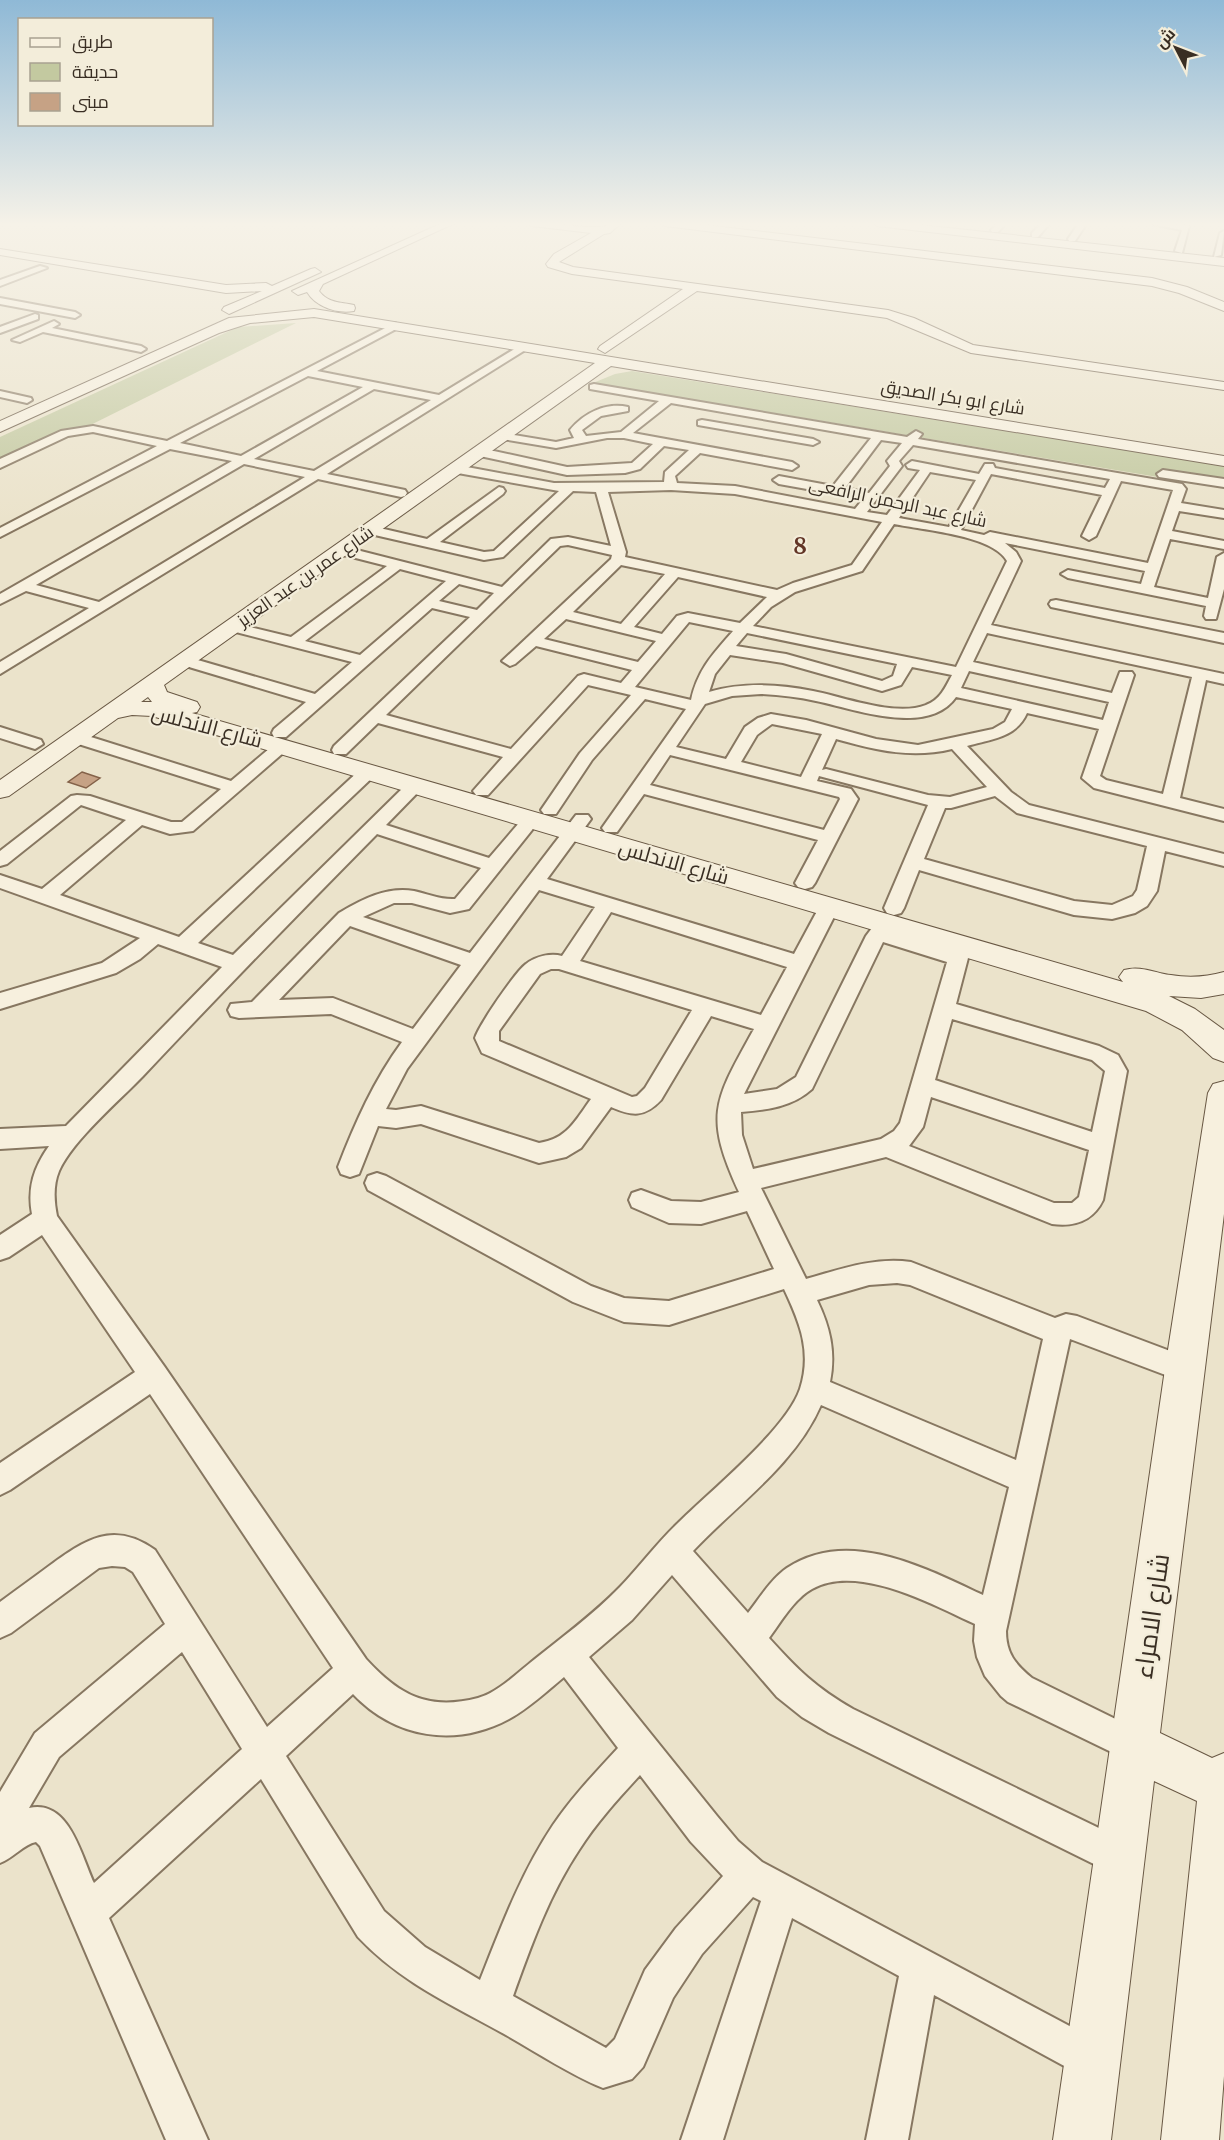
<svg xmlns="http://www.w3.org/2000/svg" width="1224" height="2140" viewBox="0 0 1224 2140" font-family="Merriweather,Cairo,serif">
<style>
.green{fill:#c3c9a0}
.building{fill:#c6a285;stroke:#846249;stroke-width:1.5}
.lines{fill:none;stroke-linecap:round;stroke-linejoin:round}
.street-casing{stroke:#877761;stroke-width:4}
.secondary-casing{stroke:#695844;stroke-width:2}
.street{fill:#f7f0de;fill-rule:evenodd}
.secondary{fill:#f7f0de;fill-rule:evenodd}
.labels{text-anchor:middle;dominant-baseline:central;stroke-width:4.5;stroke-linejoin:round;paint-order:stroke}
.far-street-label{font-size:18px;fill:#392e23;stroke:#f3edda}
.street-label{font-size:21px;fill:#392e23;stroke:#f3edda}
.far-district-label{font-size:22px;font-weight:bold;fill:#623526;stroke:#f3edda}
.near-street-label{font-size:26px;fill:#392e23;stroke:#f3edda}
</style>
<rect width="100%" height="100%" fill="#ebe3cb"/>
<g class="green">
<path d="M296 323 0 470V437L238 327Z"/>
<path d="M632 371 1224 466V488L593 383 615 374Z"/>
</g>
<path class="building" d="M82 772 100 778 86 788 68 782Z"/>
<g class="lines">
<defs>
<g id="street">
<path d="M998 223H1006L998 232H992L991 230Z"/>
<path d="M1042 223H1050L1038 237H1032V233Z"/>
<path d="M1079 223H1087L1075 241H1069L1068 239Z"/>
<path d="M1147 223H1164L1189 226 1182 253 1175 251 1182 230Z"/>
<path d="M1224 231 1221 255 1214 257 1220 233Z"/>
<path d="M40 266 47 268 0 286V280Z"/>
<path d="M0 298 75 312 80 315 75 318 0 304Z"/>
<path d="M35 314 38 315V319L0 333V327Z"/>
<path d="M54 321 59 324 52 328 141 346 146 349 141 352 43 332 20 342 12 340Z"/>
<path d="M395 323 400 326 398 328 317 371 439 395 521 345 530 347 327 474 405 490 407 493 405 496 401 497 318 479 0 674V662L89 608 26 591 0 604V594L232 461 170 449 0 537V528L157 446 93 432 68 436 0 468V459L61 431 93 426 167 441ZM308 376 363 387 241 456 180 443ZM374 389 431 400 314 471 254 459ZM244 464 305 477 99 602 36 585Z"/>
<path d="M594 384 907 437 916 431 922 434 918 439 1182 484 1186 489 1181 503 1224 510V518L1179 511 1172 531 1224 541V549L1170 539 1154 587 1208 598 1217 557 1224 553V589L1216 619H1206L1204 616 1206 606 1068 578 1061 574 1068 570 1141 584 1145 571 1005 543 1016 552 1021 561 991 625 1224 674V684L1206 680 1180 798 1224 809V821L1094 788 1082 778 1099 729 1027 713C1016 738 991 739 967 746L1011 792 1029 805 1224 854V866L1165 851 1157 891 1147 906 1135 913 1112 919 1074 915 919 870 904 908 901 913 894 915 887 913 884 908 928 805 819 776 817 781 851 789 858 799 815 883 812 887 805 889 798 887 795 883 818 840 644 794 617 832H605L602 828 686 709 645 699 592 760 556 814H544L541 810 580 753 631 695 588 685 488 795H476L473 791 503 757 378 723 346 754H334L332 750 334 746 470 617 432 608 286 737H274L272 733 274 729 306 702 179 664 176 661 184 656 315 694 352 662 228 630 226 627 233 623 291 637 387 566 336 553 334 550 336 547 341 546 502 587 551 539 568 537 611 546 596 492 573 491 503 557 484 560 366 533 364 530 371 526 427 539 499 487 503 488 505 491 503 494 440 542 484 552 494 551 559 491 452 472 450 469 456 465 554 483 664 482 665 472 689 450 664 446 640 469 625 473 567 475 480 456 474 452 480 448 567 467 632 463 653 444 624 438H607L556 448 502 439 496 436 502 433 556 442 574 438 570 430C584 413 606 402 628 407V411L601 416 582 430 586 436 621 432 659 401 590 389V385ZM671 403 871 438 833 486 779 476 773 480 779 484 863 499 855 509 735 486 677 483 675 476 700 453 792 470 798 466 792 462 633 433ZM881 440 902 443 887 461 890 466 869 493 845 488ZM913 445 1110 479 1105 488 995 468 993 464H985L979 474 912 461 906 465 908 468 920 470 887 515 867 512 902 466 899 461ZM930 472 976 480 949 527 899 518ZM991 474 1102 495 1082 536 1089 540 1096 536 1121 481 1173 490 1148 563 990 532 984 535 961 530ZM671 490 735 494 882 522 852 565 793 583 777 590 625 557 626 552 608 492ZM894 524C922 530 993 535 1007 561L956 667 753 626 771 607 795 592 862 571ZM568 545 612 555 611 559 502 661 510 666 515 664 536 646 632 670 621 683 584 674 578 676 511 749 386 715 560 546ZM621 565 665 574 621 624 573 612ZM400 569 446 581 360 655 305 641ZM678 577 767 597 740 623 688 613 677 616 662 634 634 627ZM459 584 494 593 477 610 439 601ZM566 619 656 641 638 662 544 639ZM689 622 733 631C713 654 698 669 691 700L635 687ZM747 633 897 664 893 676 882 681 786 654 736 646ZM987 633 1192 677 1163 794 1106 780 1100 776 1134 675 1132 672H1120L1112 693 973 662ZM730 655 783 663 882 691 901 685 912 667 952 675C945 688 940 700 926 705 895 717 844 697 813 691 778 684 744 682 709 692L715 674ZM969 671 1109 702 1103 720 961 688ZM761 694C780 695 798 697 816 701 855 709 928 737 956 697L1012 709 1005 722 993 729 918 745 876 739 806 720 771 714 758 718 745 727 726 759 676 747 705 704 732 696ZM772 724 822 734 801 777 741 762 757 735ZM836 739C876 750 911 759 952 749L987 787 950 797 928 795 826 769 822 770ZM670 755 839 797 840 799 824 830 650 785ZM995 796 1017 813 1147 846 1137 890 1133 896 1112 905 1074 901 924 859 945 808H951Z"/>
<path d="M0 391 31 398 32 400 27 403 0 397Z"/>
<path d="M702 420 813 439 819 442 813 445 698 425V421Z"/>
<path d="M1163 470 1224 479V487L1159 477 1157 474Z"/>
<path d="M1056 600 1224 633V643L1051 607 1049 604 1051 601Z"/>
<path d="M0 727 41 740 43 744 35 749 0 738Z"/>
<path d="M75 732 231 781 276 743H288L290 747 193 831 170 834 142 825 60 895 179 937 362 768H374L377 772 374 776 198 943 233 955 409 782H421L424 786 386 825 489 858 525 816H537L540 820 469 909 450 913 412 903H394L363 917 470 953 576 815H588L591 819 547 879 794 954 822 902 829 900 836 902 839 907 744 1094 777 1089 796 1077 866 936 872 928 879 926 965 953 968 958 956 1004 1099 1046 1118 1055 1127 1071 1103 1200C1093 1221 1075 1227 1052 1224L886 1157 761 1188 806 1279C841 1269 874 1257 911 1262L1055 1318 1066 1314 1077 1316 1194 1360 1198 1369 1194 1378 1184 1382 1070 1339 1006 1631C1006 1653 1015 1664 1032 1678L1146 1734 1151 1746 1146 1758 1134 1763 1008 1702 1001 1696 985 1676 977 1657 974 1641 975 1624C933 1605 858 1563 812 1589 794 1599 781 1622 769 1638 798 1670 815 1687 853 1709L1134 1845 1139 1858 1134 1871 1121 1876 1108 1871 829 1733 802 1717 777 1697 672 1575 632 1620 589 1657 717 1816 738 1841 762 1862 1107 2046 1113 2060 1107 2074 1093 2080 1079 2074 934 1995 908 2140H866L899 1976 792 1918 723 2140H681L761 1901 753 1897 702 1954 673 1998 643 2067 632 2079 603 2088C569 2074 538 2053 506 2035 454 2006 400 1982 358 1937L261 1779 109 1918 208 2140H166L40 1846 36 1842C24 1844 13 1858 0 1863V1792L35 1733 165 1624 133 1572 125 1567 112 1566 99 1568 11 1633 0 1638V1602C16 1590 33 1578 49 1566 85 1540 113 1520 155 1550L267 1727 333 1668 150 1394 10 1490 0 1495V1463L135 1372 42 1235 9 1257 0 1260V1235L32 1214C27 1188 34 1167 49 1146L0 1149V1129L66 1126 222 967 158 944 140 959 116 973 0 1009V993L102 963 140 938 0 888V875L42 889 126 820 81 805 7 864 0 866V851L71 796 77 795 90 796 171 822H182L221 789 69 741 67 737ZM377 834 481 868 455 899C441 900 428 894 414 891 387 886 361 900 339 913L252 1002 231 1004 228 1010 231 1016 239 1018 331 1014 402 1042C374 1080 355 1123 338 1167L341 1174 350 1177 359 1174 378 1126 396 1128 421 1124 539 1163 566 1157 581 1148 611 1107C632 1116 644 1118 661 1100L711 1016 754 1029C715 1100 703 1114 739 1192L701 1202 671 1201 641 1190 632 1193 629 1200 632 1207 669 1223 701 1224 747 1211 774 1269 669 1301 624 1298 591 1286 386 1176 377 1173 368 1176 365 1183 368 1190 573 1302 624 1322 669 1325 784 1289C800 1323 812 1352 800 1389 786 1430 710 1491 678 1523 657 1543 640 1566 620 1587 593 1615 561 1638 530 1663 515 1675 497 1693 478 1698 428 1711 399 1695 366 1659L164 1366 57 1216C54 1201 53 1185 59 1171 73 1140 119 1101 143 1076 220 994 298 914 377 834ZM539 890 595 907 562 956C551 953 536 956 526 964 516 971 479 1025 475 1038L482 1053 591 1099C575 1121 567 1139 539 1143L421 1106 396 1110 386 1109 407 1069ZM611 912 787 967 761 1015 580 961ZM350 926 461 965 413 1029 333 998 279 1000ZM883 942 947 962 900 1123 894 1131 881 1139 753 1169 742 1135 741 1112C767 1110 792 1107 812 1089ZM551 969H559L692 1010 645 1088 637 1096 632 1097 499 1041V1031L540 974ZM952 1019 1092 1060 1105 1071 1092 1132 935 1080ZM931 1097 1089 1150 1079 1197 1072 1203H1054L909 1146 923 1127ZM897 1283 910 1285 1043 1339 1016 1460 830 1382C836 1352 830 1327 817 1300L869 1285ZM821 1405 1009 1487 983 1595C925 1568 848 1527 787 1568 771 1579 759 1599 748 1613L693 1551C736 1505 795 1465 821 1405ZM182 1652 242 1749 94 1883C81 1855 69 1799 29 1808L59 1757ZM564 1677 618 1748C595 1773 572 1797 553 1825 521 1873 501 1927 480 1980L425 1947 384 1911 286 1756 353 1694C395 1738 455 1748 509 1719 529 1708 546 1692 564 1677ZM640 1775 691 1842 723 1876 676 1928 645 1970 615 2039 606 2048 513 1996C531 1946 549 1895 579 1850 596 1823 618 1799 640 1775Z"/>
</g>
<g id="secondary">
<path d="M442 223H455L323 284 319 291C328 303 340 302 354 305L355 308 354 311C337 314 316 307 307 292L298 295 292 291Z"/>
<path d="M527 223C550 221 574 228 598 227 606 227 613 223 621 223L610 233 604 234 559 262 573 267 888 310 914 318 973 345 1224 382V390L971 353 887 318 697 291 605 353 598 349 600 346 683 289 572 274 548 267 546 264 554 254 591 233 532 226Z"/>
<path d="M660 223H689L1152 278 1187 287 1224 302V311L1179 293 1152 286 665 226Z"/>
<path d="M872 223H902L1224 258V266L877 226Z"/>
<path d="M0 249 226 285 266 283 272 286 311 269 315 268 321 272 229 314 222 310 224 307 262 291 226 293 0 255Z"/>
<path d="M314 309 1224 456V466L611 366 164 685 167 692 197 702 200 707 197 712 192 713 1123 982 1119 977 1124 970C1140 965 1155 973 1171 975 1189 978 1206 977 1224 972V994L1201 998 1169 996 1195 1009 1224 1030V1062L1213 1058 1182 1030 1146 1011 152 716 132 715 118 718 9 796 0 798V780L595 363 314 317 250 323 219 333 0 432V421L229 318ZM148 697 152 702H141Z"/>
<path d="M1224 1081V1214L1160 1733 1212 1758 1224 1753V2076L1219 2140H1161L1197 1801 1154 1781 1111 2140H1053L1165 1369 1208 1093 1213 1084Z"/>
</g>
</defs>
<use href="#street" class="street-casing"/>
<use href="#secondary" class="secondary-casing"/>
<use href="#street" class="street"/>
<use href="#secondary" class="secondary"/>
</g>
<linearGradient id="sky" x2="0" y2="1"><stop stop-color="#8fb9d6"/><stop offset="0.43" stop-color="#f6f2e8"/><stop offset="1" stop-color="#f6f2e8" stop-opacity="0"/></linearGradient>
<rect width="1224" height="522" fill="url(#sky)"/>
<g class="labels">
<g class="far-street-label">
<text transform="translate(953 397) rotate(9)">شارع ابو بكر الصديق</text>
<text transform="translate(898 502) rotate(12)">شارع عبد الرحمن الرافعى</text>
<text transform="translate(305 576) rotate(-35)">شارع عمر بن عبد العزيز</text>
</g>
<g class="street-label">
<text transform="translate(207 726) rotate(15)">شارع الاندلس</text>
<text transform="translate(674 862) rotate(16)">شارع الاندلس</text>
</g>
<g class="far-district-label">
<text x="800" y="546">8</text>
</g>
<g class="near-street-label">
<text transform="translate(1151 1616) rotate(-82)">شارع الامراء</text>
</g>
</g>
<rect x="18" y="18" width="195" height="108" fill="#f3edda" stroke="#a9a191" stroke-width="1.5"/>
<rect x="30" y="38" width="30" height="9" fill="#f7f0de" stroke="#a9a191" stroke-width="1.5"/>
<text x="72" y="48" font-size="18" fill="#392e23">طريق</text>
<rect x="30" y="63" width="30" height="18" fill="#c3c9a0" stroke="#a9a191" stroke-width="1.5"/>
<text x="72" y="78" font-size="18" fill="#392e23">حديقة</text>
<rect x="30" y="93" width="30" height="18" fill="#c6a285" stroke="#a9a191" stroke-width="1.5"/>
<text x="72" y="108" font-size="18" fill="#392e23">مبنى</text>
<g transform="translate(1176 48) rotate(312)" stroke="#f3edda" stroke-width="4.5" paint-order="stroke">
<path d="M0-4.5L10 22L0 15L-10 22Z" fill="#392e23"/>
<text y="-9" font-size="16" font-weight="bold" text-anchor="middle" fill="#392e23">ش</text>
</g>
</svg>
